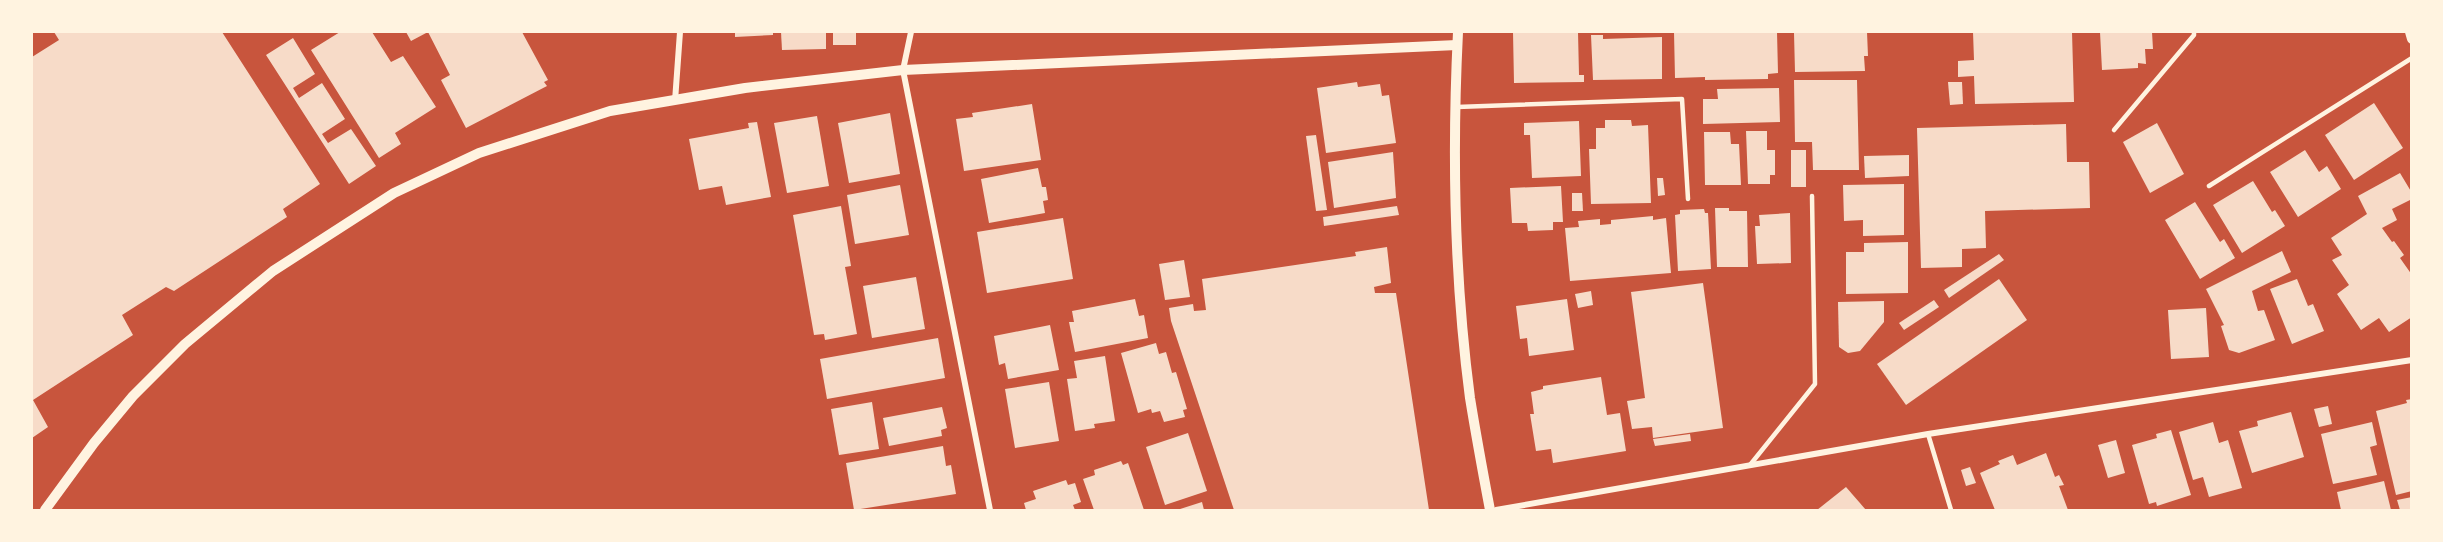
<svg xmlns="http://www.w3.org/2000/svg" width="2443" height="542" viewBox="0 0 2443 542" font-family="'Crimson Pro',serif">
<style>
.building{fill:#f7dbc8}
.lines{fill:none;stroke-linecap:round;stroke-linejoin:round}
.service{stroke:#fff3e0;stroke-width:4.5}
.minor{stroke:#fff3e0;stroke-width:6}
.tertiary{stroke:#fff3e0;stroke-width:10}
</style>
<rect width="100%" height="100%" fill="#c8553d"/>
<g class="building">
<path d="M54 32H222L320 184 283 209 287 217 174 291 166 287 122 315 133 335 33 400 48 427 32 438V57L59 40Z"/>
<path d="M340 32H372L391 62 403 56 436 107 395 133 401 144 379 158 311 50Z"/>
<path d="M406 32H522L548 80 544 82 547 86 466 128 441 80 450 75 428 32 411 41Z"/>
<path d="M735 32H773V35L735 37Z"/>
<path d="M781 32H826V49L782 50Z"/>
<rect x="833" y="32" width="23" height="13"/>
<path d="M1513 32H1578L1579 75H1584V82L1514 83Z"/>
<path d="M1674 32H1777L1778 73 1768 74V79L1705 80V77L1675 78Z"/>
<path d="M1807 32H1867L1868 56H1864L1865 71 1795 72 1794 33H1807Z"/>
<path d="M1973 32H2072L2074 102 1975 104 1974 76 1958 77V61L1974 60Z"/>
<path d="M2100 32H2152L2153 49H2145L2146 64 2138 63V68L2102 70Z"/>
<path d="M1591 35H1603V39L1662 37V79L1593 80Z"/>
<path d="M293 38 315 74 293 88 299 98 322 83 345 119 322 134 328 143 351 129 376 166 349 184 266 55Z"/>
<path d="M1794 80H1857L1859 170H1813L1812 142H1795Z"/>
<path d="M1357 82 1358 87 1380 84 1382 96 1389 95 1396 143 1326 153 1317 88Z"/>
<path d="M1948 82H1962L1963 104 1950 105Z"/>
<path d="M1779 88 1780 122 1703 124V99H1718L1717 89Z"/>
<path d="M2374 103 2403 148 2354 180 2325 135Z"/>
<path d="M1032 104 1041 160 964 171 956 119 973 117 972 113Z"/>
<path d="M890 113 900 174 849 183 838 123Z"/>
<path d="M817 116 829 186 787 193 774 123Z"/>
<path d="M1605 120H1631L1632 126 1648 125 1651 203 1591 204 1589 149H1596V128H1605Z"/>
<path d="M1579 121 1581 176 1532 178 1530 135H1524V123Z"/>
<path d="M757 122 771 197 726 205 722 186 699 190 689 139 749 128 748 123Z"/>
<path d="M2157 123 2184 174 2150 193 2123 142Z"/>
<path d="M2066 124 2067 162H2089L2090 208 1985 211 1986 248 1962 249V267L1921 268 1917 128Z"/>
<path d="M1746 131H1767V150H1775V175H1770V184H1748Z"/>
<path d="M1704 132H1730L1731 144H1739L1741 185H1705Z"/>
<path d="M1316 135 1327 210 1316 211 1306 136Z"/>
<rect x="1791" y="150" width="15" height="37"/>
<path d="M2305 150 2319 172 2327 166 2341 189 2298 217 2270 172Z"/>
<path d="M1393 152 1396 198 1334 208 1328 162Z"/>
<path d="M1909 155V176L1865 178 1864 156Z"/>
<path d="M1038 168 1042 187H1046L1048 200 1043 201 1045 213 989 223 981 179Z"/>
<path d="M2400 173 2412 193V199L2392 209 2397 220 2382 228 2392 242 2394 241 2404 255 2400 258 2412 275V317L2389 332 2379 318 2361 330 2337 294 2349 285 2332 260 2342 255 2331 238 2367 214 2358 196Z"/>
<path d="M1657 178H1663L1665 195 1658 196Z"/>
<path d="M2253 181 2272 212 2275 210 2285 226 2242 253 2213 205Z"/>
<path d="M1904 184V235L1863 236V220L1844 221 1843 185Z"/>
<path d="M900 185 909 235 855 244 847 195Z"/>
<path d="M1561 186 1563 222H1553V230L1528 231 1527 223H1512L1510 188Z"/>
<path d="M1572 193H1582L1583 211H1572Z"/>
<path d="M2195 202 2220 242 2224 239 2235 258 2200 279 2165 220Z"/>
<path d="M841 206 851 266 845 267 857 334 825 340 824 334 814 335 793 215Z"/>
<path d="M1397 206 1399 215 1324 226 1323 217Z"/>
<path d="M1715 208H1729V211H1747L1748 267H1717Z"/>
<path d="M1704 209 1705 213H1708L1711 269 1678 271 1675 215 1680 214V210Z"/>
<path d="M1790 213 1791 263 1757 264 1755 226H1760L1759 215Z"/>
<path d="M1653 216V220L1666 218 1671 273 1570 281 1565 228 1579 227 1578 221 1600 219V225L1611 224V220Z"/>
<path d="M1063 218 1073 279 987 293 977 232Z"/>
<path d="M1908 242V293L1846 294V252H1864V243Z"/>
<path d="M1387 247 1391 283 1374 287 1375 293H1396L1429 510H1234L1171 321 1169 308 1193 304 1194 311 1206 310 1202 279 1356 256 1355 252Z"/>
<path d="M2282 251 2291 272 2252 291 2258 311 2264 310 2275 340 2239 353 2229 350 2221 326 2224 325 2206 289Z"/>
<path d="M1999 254 2004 260 1949 298 1944 290Z"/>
<path d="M1184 260 1190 297 1165 300 1159 264Z"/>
<path d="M916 277 925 329 872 338 863 286Z"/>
<path d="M1999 279 2027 320 1906 405 1877 364Z"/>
<path d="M2297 279 2308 306 2313 304 2324 331 2292 344 2270 289Z"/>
<path d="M1703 283 1723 428 1653 438 1652 427 1632 429 1627 401 1645 398 1631 292Z"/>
<path d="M1591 291 1593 305 1578 308 1575 294Z"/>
<path d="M1135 299 1139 316 1144 315 1148 338 1075 352 1069 322H1074L1072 311Z"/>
<path d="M1567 299 1574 350 1529 356 1527 338 1520 339 1516 306Z"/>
<path d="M1934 300 1939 307 1904 330 1899 323Z"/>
<path d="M1884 301V322L1860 351 1848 353 1839 347 1838 302Z"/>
<path d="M2206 308 2209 357 2171 359 2168 310Z"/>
<path d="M1050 325 1059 370 1008 379 1005 363 999 365 994 336Z"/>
<path d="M938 338 945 378 827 399 820 359Z"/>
<path d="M1156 343 1159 354 1166 352 1172 373 1176 372 1187 409 1183 410 1185 417 1164 422 1160 411 1152 413 1151 409 1138 413 1121 353Z"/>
<path d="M1105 356 1115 421 1094 424 1095 428 1075 431 1067 379 1077 378 1074 361Z"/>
<path d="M1601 377 1607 415 1620 413 1626 451 1553 463 1551 449 1536 451 1530 414H1534L1531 392 1543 389V386Z"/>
<path d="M1049 382 1059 441 1015 448 1005 389Z"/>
<path d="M2412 399V491L2396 495 2376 411 2407 403 2406 400Z"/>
<path d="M872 402 879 449 839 455 831 409Z"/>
<path d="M2328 406 2332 424 2319 427 2314 409Z"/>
<path d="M942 407 947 428 941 430 942 436 889 446 883 418Z"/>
<path d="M2291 412 2304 457 2252 473 2239 431 2258 426 2257 421Z"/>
<path d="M2213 422 2219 443 2228 440 2242 488 2209 497 2203 477 2193 480 2179 432Z"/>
<path d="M2372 422 2377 445 2370 447 2377 475 2333 484 2321 434Z"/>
<path d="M2171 430 2191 495 2157 506 2156 502 2149 504 2132 445 2157 438 2156 434Z"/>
<path d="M1188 433 1207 491 1165 505 1146 447Z"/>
<path d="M1690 434 1691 441 1655 446 1653 439Z"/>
<path d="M2116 440 2125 473 2108 478 2098 445Z"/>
<path d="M943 446 946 466 951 465 956 494 854 510 846 463Z"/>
<path d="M2046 453 2055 477 2059 475 2064 485 2059 486 2068 510H1995L1980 473 2000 464 1998 461 2013 455 2017 465Z"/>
<path d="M1121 461 1123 465 1128 463 1144 510H1094L1083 479 1095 475 1094 470Z"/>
<path d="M1970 467 1976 483 1966 486 1961 470Z"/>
<path d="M1066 480 1068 485 1075 483 1081 502 1073 505 1075 510H1026L1024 503 1036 499 1033 491Z"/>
<path d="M2384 481 2391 510H2341L2337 492Z"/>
<path d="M1846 487 1866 510H1817Z"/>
<path d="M2412 497V510H2400L2397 500Z"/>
<path d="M1202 502 1204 510H1177Z"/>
</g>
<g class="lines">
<g class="service">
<path d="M1457 107 1682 99 1688 199"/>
<path d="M2114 130 2194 35V32"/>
<path d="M2209 186 2412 58"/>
<path d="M1928 434 1951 510"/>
<path d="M1750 465 1815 384 1812 196"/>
</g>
<g class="minor">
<path d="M911 32 903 70 990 510"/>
<path d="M675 101 680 32"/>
<path d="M1496 510 1928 434 2412 360"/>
</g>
<g class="tertiary">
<path d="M1458 32C1452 153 1454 276 1470 398 1476 435 1483 473 1490 510"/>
<path d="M2410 32 2412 39"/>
<path d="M45 510 94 443 133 396 185 344 273 271 394 193 479 153 610 111 745 88 903 70 1457 45"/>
</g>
</g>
<rect width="2443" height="542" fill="none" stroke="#fff3e0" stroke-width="66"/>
</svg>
